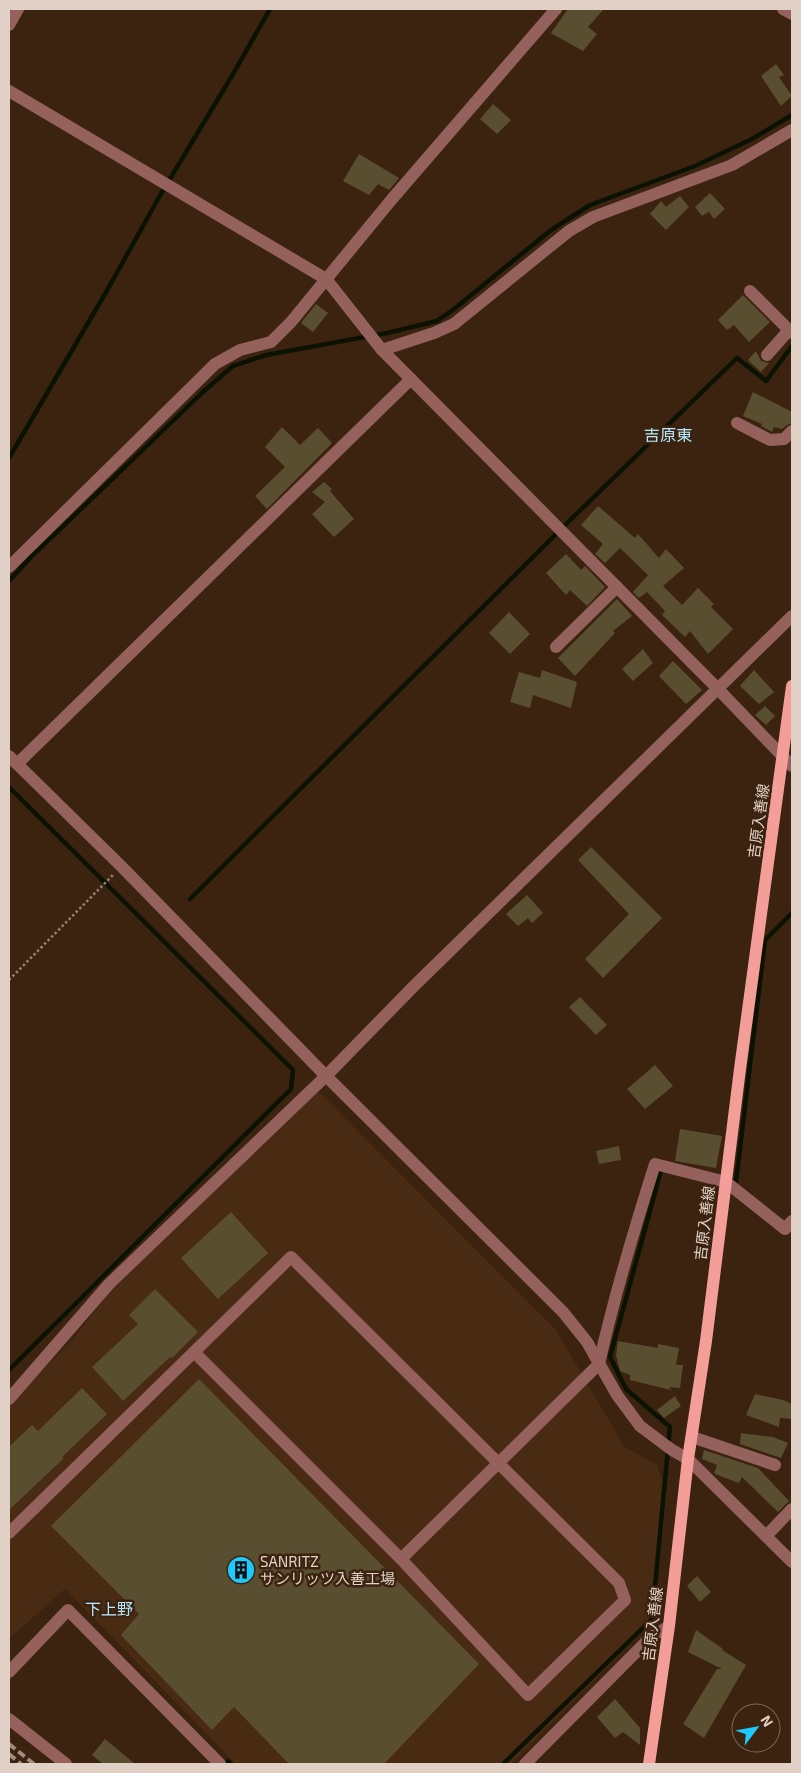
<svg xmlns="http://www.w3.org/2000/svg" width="801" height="1773" viewBox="0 0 801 1773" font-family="'Exo 2','Noto Sans JP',sans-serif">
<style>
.built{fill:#492a12}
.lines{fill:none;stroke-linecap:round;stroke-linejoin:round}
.stream{stroke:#0b1300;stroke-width:4.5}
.building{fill:#594f30}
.path{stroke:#968274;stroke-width:2.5;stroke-dasharray:2.5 2.5;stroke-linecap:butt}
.minor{stroke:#95615d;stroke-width:12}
.major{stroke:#f39e98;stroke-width:12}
.rail{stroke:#a18e80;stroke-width:4;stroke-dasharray:8 4;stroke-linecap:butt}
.labels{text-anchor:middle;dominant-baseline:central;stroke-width:5;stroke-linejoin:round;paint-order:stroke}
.street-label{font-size:15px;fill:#e1d0c5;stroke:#3b2310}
.poi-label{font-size:15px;fill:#e1d0c5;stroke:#3b2310;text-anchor:start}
.neighbourhood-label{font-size:16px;fill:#b4e7fc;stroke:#3b2310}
</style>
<rect width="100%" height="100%" fill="#3b2310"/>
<path class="built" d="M318 1091 556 1330 624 1446 657 1465 667 1492 654 1620 511 1764H236L65 1589 9 1639V1404L73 1339 111 1290Z"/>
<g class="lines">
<g class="stream">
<path d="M9 458 105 294 162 192 233 74 270 9"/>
<path d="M9 581 32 556 204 391 233 366 266 355 387 333 437 321 454 309 551 230 590 205 695 166 752 139 792 115"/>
<path d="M9 787 293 1070 291 1089 9 1370"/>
<path d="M190 899 564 526 737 358 766 381 792 346"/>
<path d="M731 1180 736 1182 765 940 792 913"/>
<path d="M226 1764 228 1761 231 1764"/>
<path d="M503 1764 652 1619 670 1427 626 1389 610 1357 662 1167"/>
</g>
</g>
<g class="building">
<path d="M568 9H604L588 27 597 34 583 51 551 33Z"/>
<path d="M776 64 784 75 779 77 792 96 781 106 761 76Z"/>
<path d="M493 104 511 120 497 134 480 119Z"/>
<path d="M359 154 399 178 389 190 378 184 369 195 343 181Z"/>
<path d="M710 193 725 209 714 219 709 212 702 216 695 207Z"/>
<path d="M680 196 689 207 666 230 650 214 661 201 666 207Z"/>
<path d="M743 295 770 322 749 342 734 325 727 330 718 320Z"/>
<path d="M316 304 328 313 313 332 301 323Z"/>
<path d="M756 351 761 361 769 363 761 372 748 360Z"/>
<path d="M753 392 792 412V423L787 425 782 429 774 427 772 432 761 426 762 424 743 416Z"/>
<path d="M282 427 300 445 318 428 332 443 267 509 255 496 285 467 265 447Z"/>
<path d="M324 482 332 489 330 491 354 519 334 537 312 514 325 502 312 492Z"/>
<path d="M598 506 635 538 638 534 659 558 666 549 684 568 663 586 682 605 698 588 714 604 711 607 733 629 708 654 690 631 685 637 662 615 665 611 647 592 639 598 633 592 648 575 620 548 605 563 595 554 603 544 581 525Z"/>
<path d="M566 554 581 570 585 566 605 587 587 606 570 590 566 595 546 573Z"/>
<path d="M617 599 632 616 613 631 615 633 575 676 558 658Z"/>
<path d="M509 612 530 634 510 654 489 633Z"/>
<path d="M643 649 653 663 633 681 622 669Z"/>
<path d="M673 661 702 690 686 704 659 676Z"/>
<path d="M542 670 577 682 571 708 533 695 530 708 510 702 519 672 540 678Z"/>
<path d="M754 670 774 692 759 704 740 686Z"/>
<path d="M765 706 775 716 766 725 755 715Z"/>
<path d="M591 847 662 918 603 978 585 959 629 914 578 860Z"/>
<path d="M527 895 543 913 532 923 528 918 518 926 506 914Z"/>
<path d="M580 997 607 1025 596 1035 569 1007Z"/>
<path d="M655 1065 673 1086 645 1109 627 1089Z"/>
<path d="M680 1129 722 1136 716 1168 675 1161Z"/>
<path d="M619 1146 621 1160 599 1164 596 1151Z"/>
<path d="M231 1212 268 1253 218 1299 181 1258Z"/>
<path d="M155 1289 198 1332 172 1358 170 1357 123 1401 92 1367 138 1324 129 1315Z"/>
<path d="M618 1341 658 1348V1344L679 1348 676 1365H683L680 1388 669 1387 671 1390 630 1380V1375L620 1371 616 1355Z"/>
<path d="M199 1379 479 1664 384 1764H289L234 1707 212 1730 121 1635 139 1614 51 1526Z"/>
<path d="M82 1388 107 1414 62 1457 64 1458 9 1510V1447L32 1425 38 1431Z"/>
<path d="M755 1394 783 1400 792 1404V1419L780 1418 779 1427 746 1415Z"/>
<path d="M675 1396 681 1406 664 1418 657 1410Z"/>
<path d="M741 1433 773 1437 788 1443 781 1458 740 1444Z"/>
<path d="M704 1450 758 1468 789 1501 778 1512 742 1477 739 1483 715 1474 714 1473 717 1465 702 1459Z"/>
<path d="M697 1576 711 1592 700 1602 687 1586Z"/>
<path d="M696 1630 723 1649 722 1650 746 1665 704 1738 683 1724 717 1669H722L688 1652Z"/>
<path d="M615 1699 640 1728V1745L623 1732 615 1738 597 1717Z"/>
<path d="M105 1739 135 1764H103L92 1755Z"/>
</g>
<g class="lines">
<path class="path" d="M9 980 113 875"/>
<g class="minor">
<path d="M783 9 792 14"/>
<path d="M9 25 18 9"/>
<path d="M9 91 326 279 382 350 717 688 792 766"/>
<path d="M750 291 789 330"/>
<path d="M382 350 434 333 454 324 569 231 593 217 732 165 792 130"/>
<path d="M767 355 789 330 792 333"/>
<path d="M737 423 770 440 784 439 792 431"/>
<path d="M9 567 215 364 240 350 271 342 291 322 392 199 556 9"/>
<path d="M556 647 617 587"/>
<path d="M9 756 122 867 326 1076 563 1312 587 1342 617 1395 640 1426 672 1450 688 1459 792 1562"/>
<path d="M17 764 411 379"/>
<path d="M291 1257 619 1583 625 1600 528 1695 401 1559 194 1352Z"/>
<path d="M9 1399 109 1284 326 1076 413 987 792 616"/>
<path d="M692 1437 775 1465"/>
<path d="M9 1533 194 1352"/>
<path d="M766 1536 792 1509"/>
<path d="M401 1559 599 1364C614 1296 634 1230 655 1164L726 1182 785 1229 792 1221"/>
<path d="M9 1672 68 1610 220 1764"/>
<path d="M9 1719 66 1764"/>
<path d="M525 1764 650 1638 669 1626"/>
</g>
<path class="major" d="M649 1764 669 1626 688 1459 706 1341 740 1069 792 686"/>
<g class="rail">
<path d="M9 1744 34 1764"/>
<path d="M9 1754 21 1764"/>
</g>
</g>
<defs>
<symbol id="building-disc" viewBox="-11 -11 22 22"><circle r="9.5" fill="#1dc9fd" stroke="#3b2310"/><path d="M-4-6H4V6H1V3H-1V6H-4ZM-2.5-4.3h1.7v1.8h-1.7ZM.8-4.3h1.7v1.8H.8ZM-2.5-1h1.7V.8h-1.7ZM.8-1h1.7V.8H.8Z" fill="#111"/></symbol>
</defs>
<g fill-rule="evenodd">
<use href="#building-disc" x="225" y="1554" width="32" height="32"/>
</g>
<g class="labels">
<g class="street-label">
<text transform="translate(758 821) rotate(-82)">吉原入善線</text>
<text transform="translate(704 1223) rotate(-83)">吉原入善線</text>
<text transform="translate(652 1624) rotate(-83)">吉原入善線</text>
</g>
<g class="poi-label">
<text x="260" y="1561">SANRITZ<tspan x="260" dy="17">サンリッツ入善工場</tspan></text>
</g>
<g class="neighbourhood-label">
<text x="668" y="434">吉原東</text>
<text x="109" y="1608">下上野</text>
</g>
</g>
<rect width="801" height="1773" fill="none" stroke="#e1d0c5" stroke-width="20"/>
<g transform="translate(756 1728) rotate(58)"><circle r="24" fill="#3b2310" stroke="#7d6858"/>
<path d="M0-4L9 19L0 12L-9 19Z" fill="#1dc9fd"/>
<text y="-8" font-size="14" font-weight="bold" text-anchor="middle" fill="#e1d0c5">N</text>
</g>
</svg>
